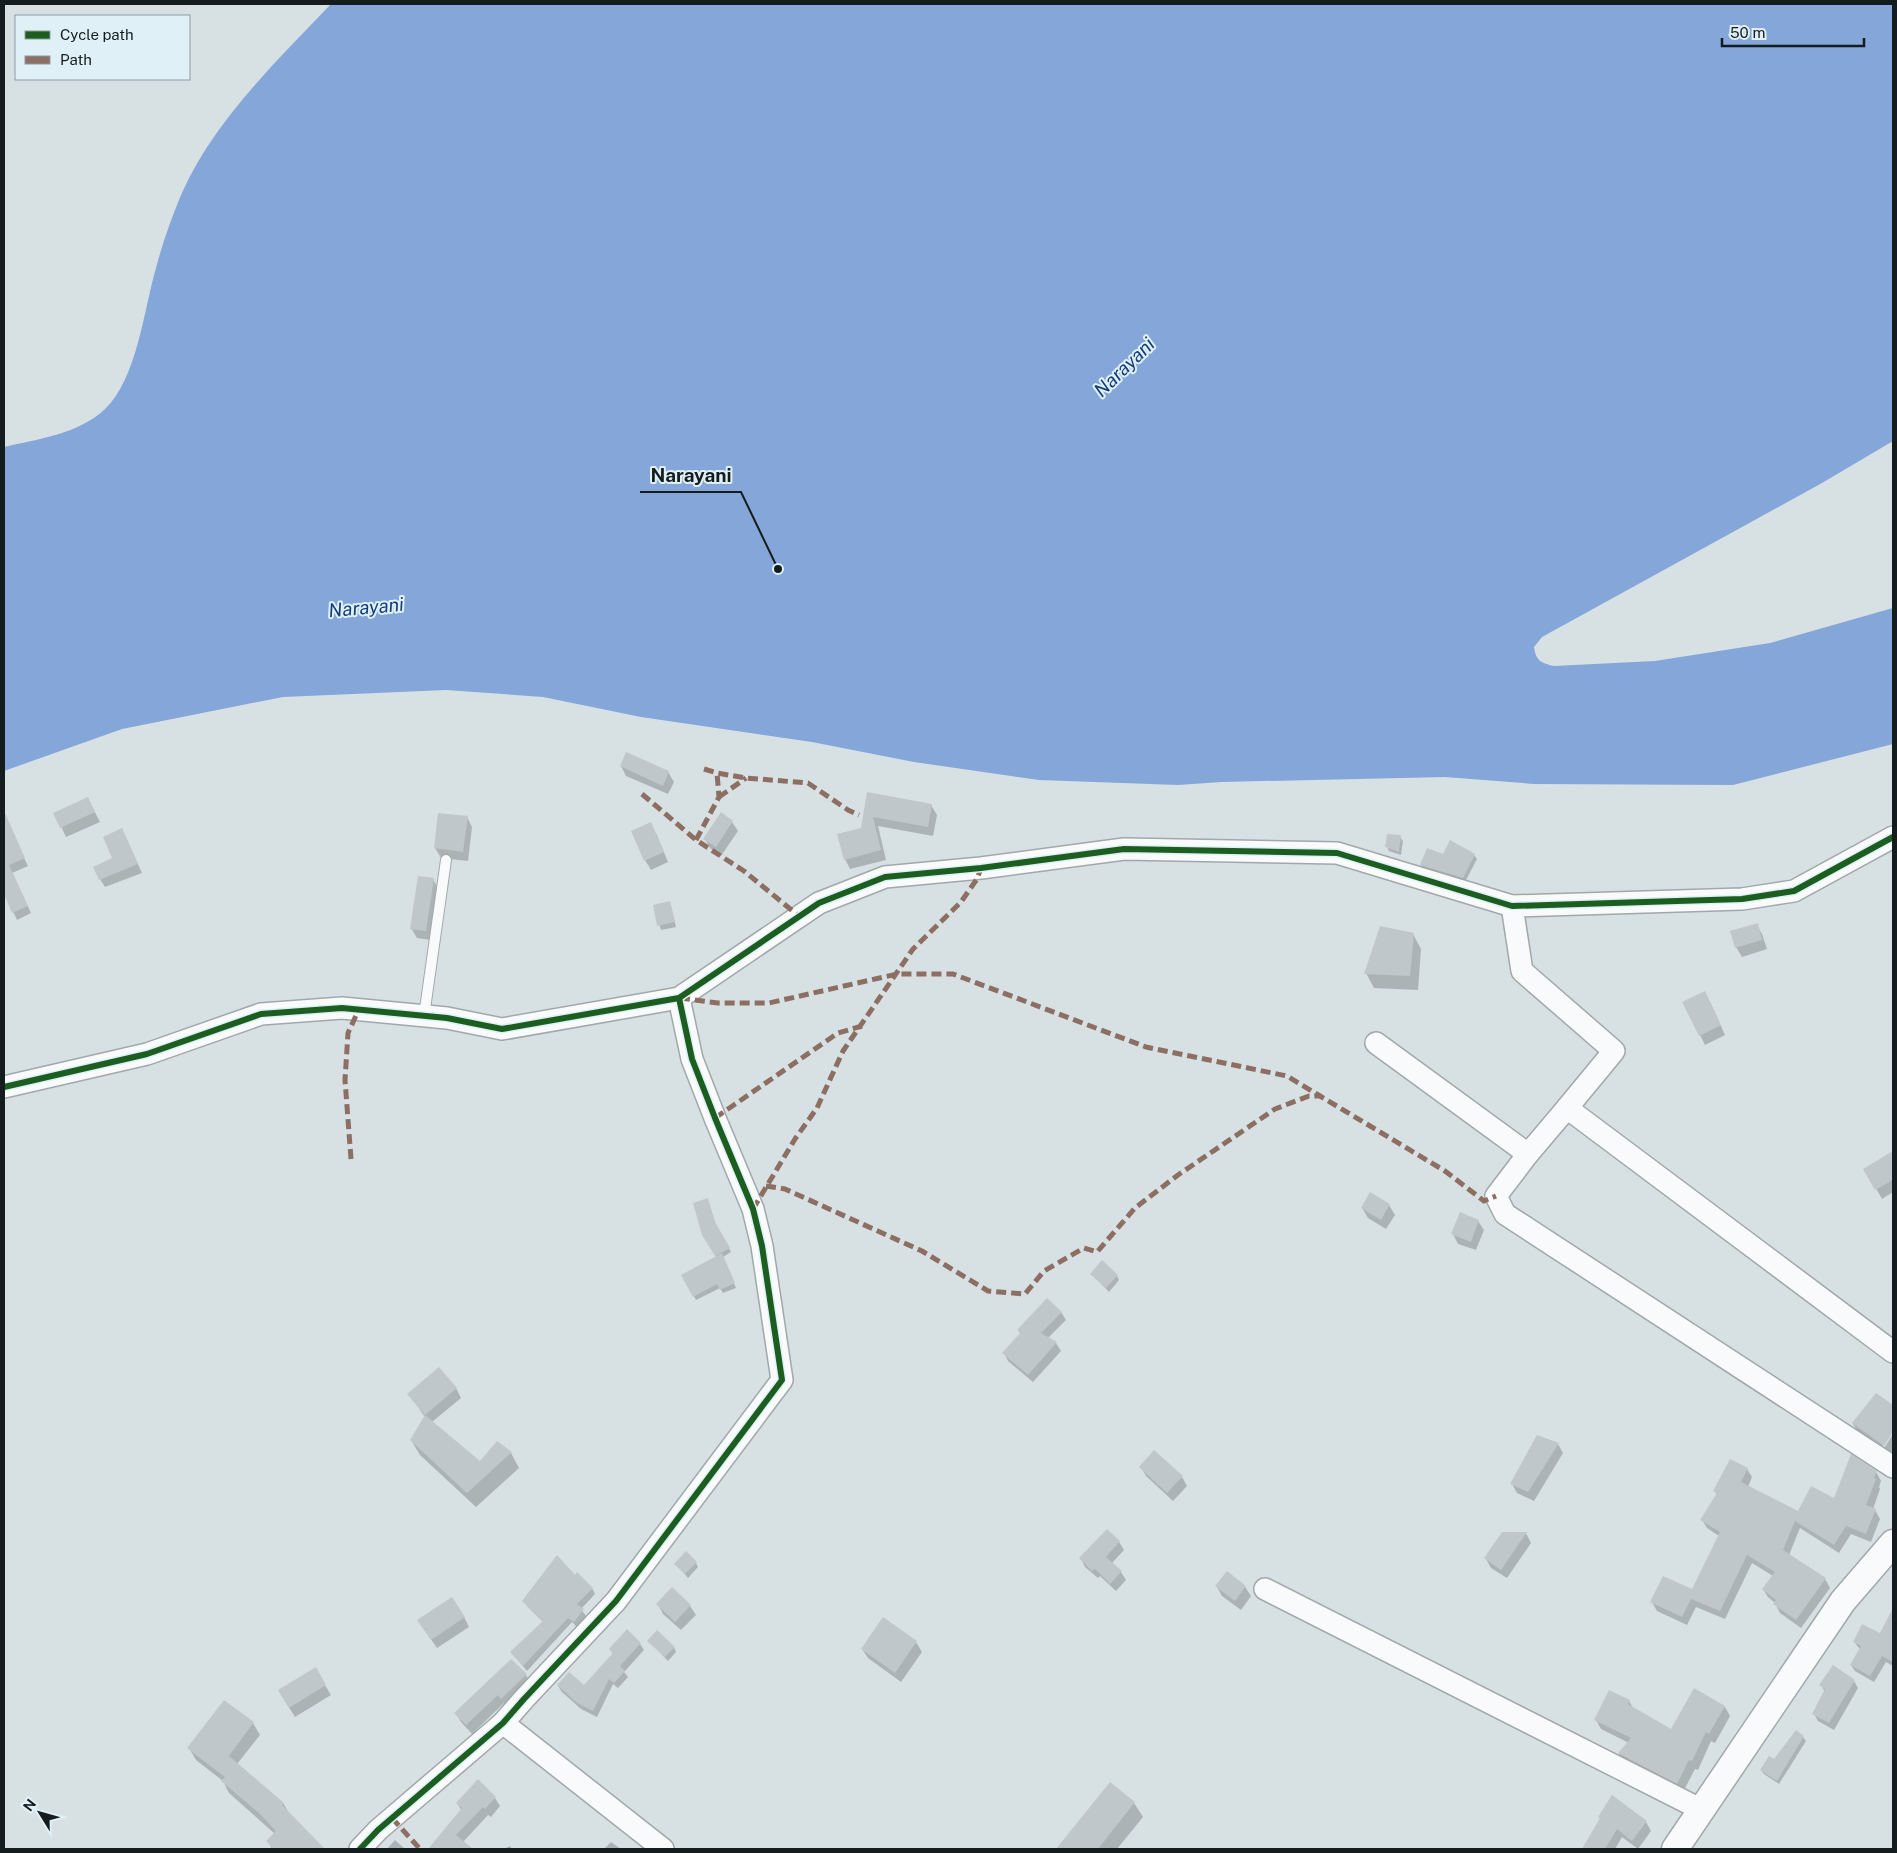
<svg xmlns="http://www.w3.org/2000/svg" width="1897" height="1853" viewBox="0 0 1897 1853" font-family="'Public Sans',sans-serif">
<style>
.water{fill:#84a6d8}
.shadow{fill:#0003}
.building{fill:#c0c7ca}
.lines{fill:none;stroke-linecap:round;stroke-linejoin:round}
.service-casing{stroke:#a1a8aa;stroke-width:12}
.minor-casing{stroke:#a1a8aa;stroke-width:24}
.tertiary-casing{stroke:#a1a8aa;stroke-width:29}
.service{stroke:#f9fafb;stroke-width:10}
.minor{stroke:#f9fafb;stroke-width:21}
.tertiary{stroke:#f9fafb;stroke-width:26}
.quiet{stroke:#8d6e63;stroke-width:5;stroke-dasharray:10 5;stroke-linecap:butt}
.cycleway-casing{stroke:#dff0f6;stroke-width:9}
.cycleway{stroke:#1b5e20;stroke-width:6}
.labels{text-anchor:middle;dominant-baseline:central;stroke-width:4;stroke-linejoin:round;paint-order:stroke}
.water-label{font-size:19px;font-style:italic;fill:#113b7b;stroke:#dff0f6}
.leader{fill:none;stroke:#151c1d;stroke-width:2}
.callout-dot{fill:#151c1d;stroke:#dff0f6;stroke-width:2}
.callout-label{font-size:19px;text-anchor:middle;font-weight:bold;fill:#151c1d;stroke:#dff0f6;stroke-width:4;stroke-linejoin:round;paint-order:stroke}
</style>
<rect width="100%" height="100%" fill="#d7e0e3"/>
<path class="water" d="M331 4H1893V441L1822 483 1542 637 1534 647C1536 661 1541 663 1554 666L1655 661 1770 643 1893 608V744L1733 785 1534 784 1445 777 1221 782 1178 785 1039 780 914 762 812 742 641 717 543 697 446 690 283 697 122 729 4 771V447C38 439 79 434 105 409 137 379 144 309 156 268 162 245 170 222 179 200 211 123 275 63 331 4Z"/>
<g class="shadow">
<path d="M621 766 668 772 674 782 668 794 626 776Z"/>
<path d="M868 794 931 805 937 815 933 836 878 826 886 860 850 869 845 859 862 829Z"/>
<path d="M88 799 100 822 66 837 55 813Z"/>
<path d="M467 817 472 827 468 861 441 858 435 848Z"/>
<path d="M732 822 738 831 721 856 710 848 705 839Z"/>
<path d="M11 831 28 866 12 873 31 913 17 920 4 891V834Z"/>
<path d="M656 833 668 862 651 870 645 860Z"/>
<path d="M1400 837 1403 841 1401 855 1389 851 1387 847Z"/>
<path d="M126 838 142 873 105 887 100 879Z"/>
<path d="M1474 855 1477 859 1465 882 1424 869 1421 865Z"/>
<path d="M433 879 438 889 431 940 417 938 411 928Z"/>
<path d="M670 903 676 927 661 930 654 906Z"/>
<path d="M1757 925 1762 934 1767 949 1742 957 1736 947Z"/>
<path d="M1413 934 1421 949 1418 990 1374 988 1366 973Z"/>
<path d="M1710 1002 1725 1035 1705 1045 1700 1035Z"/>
<path d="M1893 1153V1192L1882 1199 1865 1169Z"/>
<path d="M707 1199 717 1228 731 1252 723 1257 736 1288 723 1293 720 1288 696 1300 683 1275 717 1257 703 1234Z"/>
<path d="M1389 1205 1395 1215 1386 1229 1368 1218 1362 1208Z"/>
<path d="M1478 1221 1484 1230 1476 1250 1458 1244 1453 1234Z"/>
<path d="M1092 1274 1117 1276 1119 1280 1109 1292Z"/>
<path d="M1061 1312 1066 1320 1048 1338 1056 1343 1061 1351 1033 1382 1008 1361 1004 1353 1021 1334 1018 1330Z"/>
<path d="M456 1388 461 1398 432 1422 480 1462 497 1443 511 1453 519 1468 476 1507 420 1455 411 1440 425 1417 409 1394Z"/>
<path d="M1876 1394 1893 1406V1430L1881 1448 1859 1433 1853 1424Z"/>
<path d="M1893 1434V1449L1889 1455 1883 1450Z"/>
<path d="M1558 1444 1563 1453 1534 1501 1517 1493 1512 1484Z"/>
<path d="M1141 1467 1182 1477 1187 1486 1173 1501 1146 1476Z"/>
<path d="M1747 1469 1752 1477 1748 1487 1799 1513 1835 1499 1876 1472 1881 1481 1879 1487 1880 1489 1873 1509 1875 1510 1880 1519 1871 1542 1851 1534 1839 1553 1800 1528 1789 1555 1825 1579 1830 1588 1801 1628 1780 1613 1775 1603 1768 1597 1763 1589 1773 1576 1752 1563 1725 1619 1696 1607 1687 1625 1657 1611 1652 1602 1692 1591 1719 1536 1707 1528 1702 1520 1717 1495 1715 1491Z"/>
<path d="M1107 1531 1119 1542 1124 1550 1111 1564 1121 1572 1126 1580 1116 1591 1100 1576 1098 1578 1085 1567 1081 1559Z"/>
<path d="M1503 1533H1526L1531 1543 1507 1578 1491 1568 1486 1559Z"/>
<path d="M696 1563 698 1567 688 1578 676 1564Z"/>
<path d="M1227 1573 1245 1587 1251 1596 1241 1610 1222 1596 1217 1587Z"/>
<path d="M575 1576 592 1588 595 1594 581 1609 586 1616 577 1627 572 1622 527 1671 511 1652 543 1622 527 1606 524 1601Z"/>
<path d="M658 1604 690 1606 696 1615 681 1630 663 1614Z"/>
<path d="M1893 1610V1666L1886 1662 1874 1682 1855 1671 1851 1665 1860 1649 1854 1642 1880 1635Z"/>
<path d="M464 1617 469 1627 437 1648 424 1629Z"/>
<path d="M883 1619 916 1642 922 1652 901 1682 868 1658 862 1649Z"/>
<path d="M627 1631 640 1644 644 1650 624 1672 628 1677 618 1688 613 1684 597 1717 581 1709 562 1692 558 1686 584 1687 613 1654 610 1649Z"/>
<path d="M649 1641 674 1647 676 1652 668 1661Z"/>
<path d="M315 1669 331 1695 295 1717 279 1691Z"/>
<path d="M526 1675 531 1684 507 1707 504 1703 472 1734 461 1722 456 1713Z"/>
<path d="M1854 1681 1858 1688 1834 1730 1818 1721 1814 1714 1825 1692 1821 1685Z"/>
<path d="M1629 1701 1633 1708 1671 1730 1725 1707 1730 1716 1715 1743 1711 1741 1698 1770 1695 1769 1683 1792 1625 1763 1619 1754 1629 1743 1601 1729 1596 1720Z"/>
<path d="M224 1702 253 1723 260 1735 237 1764 283 1803 290 1815 323 1849H272L268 1841 275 1834 229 1793 223 1781 196 1760 189 1748Z"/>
<path d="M1803 1737 1806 1741 1779 1784 1764 1774 1761 1770Z"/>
<path d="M478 1781 495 1798 500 1806 491 1817 488 1815 463 1842 469 1849H430L462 1811 457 1803Z"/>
<path d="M1110 1783 1134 1803 1143 1817 1117 1849H1057Z"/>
<path d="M1601 1820 1646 1822 1651 1831 1638 1849 1622 1837 1615 1849H1583Z"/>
<path d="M395 1840 405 1849H387Z"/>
<path d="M611 1842 621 1849H604Z"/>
<path d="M510 1846 512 1849H504Z"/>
</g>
<g class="building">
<path d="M626 752 669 771 663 786 620 766Z"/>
<path d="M867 792 932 804 928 827 873 817 881 850 844 860 837 834 861 828Z"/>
<path d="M88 797 95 812 60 828 53 813Z"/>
<path d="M4 811 25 858 9 865 28 906 12 913 4 894Z"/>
<path d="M721 812 733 821 716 847 703 839Z"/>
<path d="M438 813 468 816 463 852 434 848Z"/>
<path d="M651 822 664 852 644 861 631 831Z"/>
<path d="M122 828 138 864 99 880 93 867 112 858 103 837Z"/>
<path d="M1387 834 1401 835 1399 852 1385 847Z"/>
<path d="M1450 840 1475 854 1463 878 1420 865 1427 848 1443 854Z"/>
<path d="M418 876 434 878 426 931 410 929Z"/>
<path d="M670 901 675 922 657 926 653 905Z"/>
<path d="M1758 923 1762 940 1735 948 1730 931Z"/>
<path d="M1380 926 1414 933 1410 976 1364 974Z"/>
<path d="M1705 991 1721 1025 1699 1036 1682 1002Z"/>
<path d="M1893 1151V1180L1875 1190 1863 1169Z"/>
<path d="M1370 1192 1390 1204 1381 1220 1361 1208Z"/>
<path d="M708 1198 715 1222 730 1248 715 1256 702 1235 693 1203Z"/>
<path d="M1460 1212 1479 1220 1471 1242 1451 1234Z"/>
<path d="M722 1253 735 1283 720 1290 717 1284 693 1297 681 1275Z"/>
<path d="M1102 1260 1118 1275 1106 1288 1090 1274Z"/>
<path d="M1047 1298 1062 1312 1041 1333 1057 1342 1028 1375 1002 1353 1021 1332 1017 1330Z"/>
<path d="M439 1367 457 1388 425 1415 407 1394Z"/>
<path d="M1876 1393 1893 1405V1432L1884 1446 1852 1423Z"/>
<path d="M425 1415 480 1461 497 1441 512 1452 467 1493 410 1440Z"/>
<path d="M1537 1435 1559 1443 1528 1492 1510 1484Z"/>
<path d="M1154 1450 1183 1476 1167 1493 1139 1467Z"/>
<path d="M1851 1454 1877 1471 1874 1478 1876 1479 1866 1505 1876 1509 1866 1534 1846 1526 1834 1545 1795 1521 1783 1550 1826 1578 1796 1620 1773 1604 1776 1600 1762 1589 1775 1572 1747 1555 1720 1611 1691 1599 1682 1617 1650 1602 1663 1576 1692 1589 1720 1532 1700 1520 1717 1493 1713 1491 1730 1459 1748 1468 1741 1482 1798 1511 1811 1486 1834 1498Z"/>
<path d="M1107 1529 1120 1541 1106 1557 1122 1571 1110 1584 1095 1569 1092 1571 1079 1558Z"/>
<path d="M1502 1532H1527L1501 1570 1484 1558Z"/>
<path d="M686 1551 697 1562 685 1574 674 1564Z"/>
<path d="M557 1555 575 1575 577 1572 593 1588 577 1604 584 1609 574 1622 568 1618 523 1666 510 1652 543 1621 522 1601Z"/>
<path d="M1227 1571 1246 1586 1235 1601 1215 1586Z"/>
<path d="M672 1587 691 1605 675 1622 656 1604Z"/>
<path d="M452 1597 465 1617 431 1640 417 1620Z"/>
<path d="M1893 1608V1662L1882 1656 1870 1676 1850 1665 1861 1646 1853 1642 1862 1624 1880 1633Z"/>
<path d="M883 1617 917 1641 895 1673 861 1649Z"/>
<path d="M627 1629 641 1643 620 1666 625 1671 614 1683 609 1679 593 1711 577 1703 557 1685 569 1672 584 1685 613 1653 609 1649Z"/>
<path d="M657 1630 675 1647 665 1657 647 1641Z"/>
<path d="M511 1659 527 1674 501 1699 498 1695 466 1725 454 1713Z"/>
<path d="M1833 1665 1855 1680 1829 1723 1812 1714 1825 1689 1819 1685Z"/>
<path d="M316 1667 326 1685 289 1708 278 1690Z"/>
<path d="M1694 1688 1725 1706 1709 1734 1706 1732 1692 1761 1689 1760 1677 1784 1618 1753 1631 1738 1594 1720 1609 1690 1630 1700 1628 1704 1671 1729Z"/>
<path d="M224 1700 254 1722 229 1756 284 1803 282 1805 325 1849H274L266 1841 276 1831 260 1814 221 1781 225 1777 187 1748Z"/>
<path d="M1796 1730 1804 1736 1777 1781 1760 1770 1769 1756 1774 1759Z"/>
<path d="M478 1779 496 1797 485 1809 483 1807 456 1835 473 1849H428L462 1808 456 1803Z"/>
<path d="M1110 1782 1135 1802 1098 1849H1056Z"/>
<path d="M1612 1795 1647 1821 1632 1841 1617 1829 1605 1849H1582L1600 1818 1598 1817Z"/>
</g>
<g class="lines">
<defs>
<path id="service" d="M424 1016 446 860"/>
<g id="minor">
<path d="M1512 906 1522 971 1614 1051 1567 1108 1893 1352"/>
<path d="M1376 1043 1528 1154 1567 1108"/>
<path d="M4 1087 147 1054 261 1014 342 1008 447 1018 502 1029 679 998 819 903 885 877 981 868 1124 849 1337 853 1512 906 1742 899 1794 891 1893 837"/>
<path d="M1528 1154 1496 1196 1505 1214 1893 1467"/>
<path d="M1265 1589 1702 1810"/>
<path d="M503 1723 663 1849"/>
<path d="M360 1849 378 1830 503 1723 524 1699 616 1601 782 1380 762 1246 753 1209 715 1118 692 1059 679 998"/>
</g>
<path id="tertiary" d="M1675 1849 1843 1601 1893 1543"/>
</defs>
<use href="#service" class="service-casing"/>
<use href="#minor" class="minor-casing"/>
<use href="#tertiary" class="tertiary-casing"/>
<use href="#service" class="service"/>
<use href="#minor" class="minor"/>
<use href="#tertiary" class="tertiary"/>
<g class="quiet">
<path d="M704 769 717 773 746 778 808 783 848 810 859 815"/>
<path d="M642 794 696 840 744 871 800 917"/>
<path d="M719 797 746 778"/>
<path d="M696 840 719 797 717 773"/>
<path d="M680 998 718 1003H769L897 974H953L1146 1047 1287 1076 1320 1096"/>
<path d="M715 1118 838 1033 862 1026"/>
<path d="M351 1159 345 1080 348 1033 359 1009"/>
<path d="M766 1186 785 1189 922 1251 988 1291 1025 1294 1044 1271 1084 1248 1097 1252 1135 1208 1178 1175 1275 1109 1309 1096H1320L1445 1171 1484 1201 1496 1196"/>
<path d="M753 1209 795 1139 817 1108 843 1051 913 949 961 902 977 879 981 868"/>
<path d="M392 1818 420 1849"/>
</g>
<defs>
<g id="cycleway">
<path d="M4 1087 147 1054 261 1014 342 1008 447 1018 502 1029 679 998 819 903 885 877 981 868 1124 849 1337 853 1512 906 1742 899 1794 891 1893 837"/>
<path d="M360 1849 378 1830 503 1723 524 1699 616 1601 782 1380 762 1246 753 1209 715 1118 692 1059 679 998"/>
</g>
</defs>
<use href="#cycleway" class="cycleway-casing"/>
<use href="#cycleway" class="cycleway"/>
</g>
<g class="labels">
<g class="water-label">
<text transform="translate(1124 367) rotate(-44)">Narayani</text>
<text transform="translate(366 607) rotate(-5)">Narayani</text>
</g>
</g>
<path class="leader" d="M778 569L741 492H640"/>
<circle class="callout-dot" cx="778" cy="569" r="5"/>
<g class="callout-label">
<text x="691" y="482">Narayani</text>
</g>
<rect width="1897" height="1853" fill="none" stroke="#151c1d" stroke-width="10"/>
<rect x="15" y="15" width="175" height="65" fill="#dff0f6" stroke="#8e9b9f"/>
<rect x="25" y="31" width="25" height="8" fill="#1b5e20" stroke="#8e9b9f"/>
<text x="60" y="40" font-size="15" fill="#151c1d">Cycle path</text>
<rect x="25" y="56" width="25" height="8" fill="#8d6e63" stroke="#8e9b9f"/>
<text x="60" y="65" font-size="15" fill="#151c1d">Path</text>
<g transform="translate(40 1813) rotate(307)" stroke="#dff0f6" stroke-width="4" paint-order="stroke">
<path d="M0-4L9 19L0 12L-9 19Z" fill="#151c1d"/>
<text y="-8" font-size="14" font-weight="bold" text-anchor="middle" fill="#151c1d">N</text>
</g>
<path d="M1722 38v8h142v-8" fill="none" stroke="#151c1d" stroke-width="2.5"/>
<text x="1730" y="38" font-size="15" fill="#151c1d" stroke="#dff0f6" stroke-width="4" paint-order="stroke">50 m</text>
</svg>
